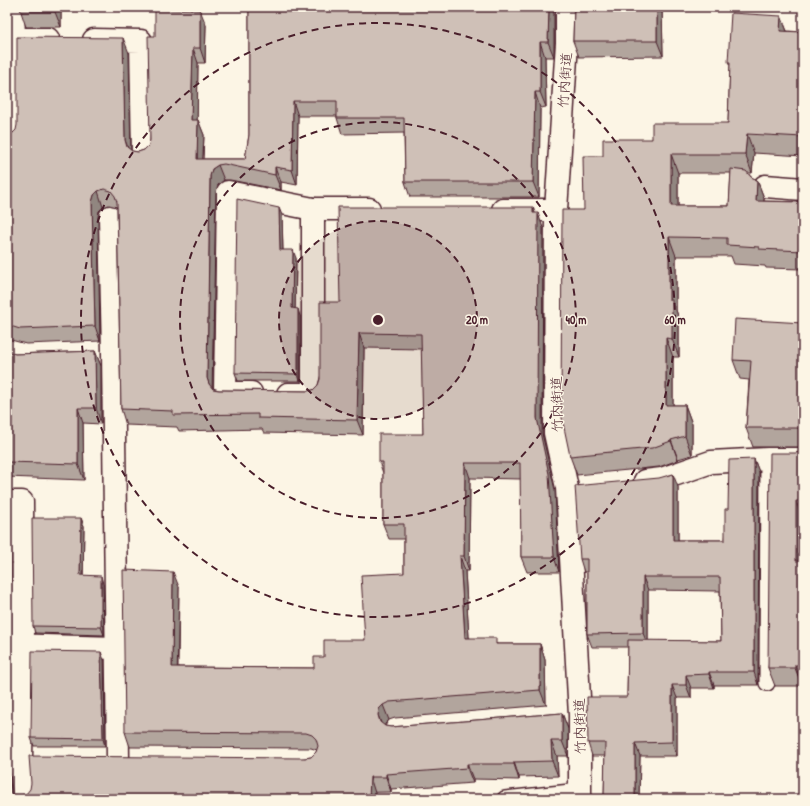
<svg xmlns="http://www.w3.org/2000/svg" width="810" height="806" viewBox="0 0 810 806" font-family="'Patrick Hand','Klee One',sans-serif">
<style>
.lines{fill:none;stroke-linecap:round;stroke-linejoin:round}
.service-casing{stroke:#4a1f2b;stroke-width:18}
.minor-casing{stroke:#4a1f2b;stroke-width:25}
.service{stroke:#fcf5e5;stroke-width:15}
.minor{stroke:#fcf5e5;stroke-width:22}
.wall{fill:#b2a59d;stroke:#4a1f2b;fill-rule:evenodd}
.shaded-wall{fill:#918680;stroke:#4a1f2b}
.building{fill:#cfc0b7;stroke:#4a1f2b}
.ring{fill:none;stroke:#4a1f2b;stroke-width:2;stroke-dasharray:7 5}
.labels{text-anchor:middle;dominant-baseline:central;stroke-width:3;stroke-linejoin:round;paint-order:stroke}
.street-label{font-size:14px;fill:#4a1f2b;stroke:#fcf5e5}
.centre{fill:#4a1f2b;stroke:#fcf5e5;stroke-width:2}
.ring-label{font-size:12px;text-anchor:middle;font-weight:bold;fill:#4a1f2b;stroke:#fcf5e5;stroke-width:3;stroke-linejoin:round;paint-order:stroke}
</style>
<rect width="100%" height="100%" fill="#fcf5e5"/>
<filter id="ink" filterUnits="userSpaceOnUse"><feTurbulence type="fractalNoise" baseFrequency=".025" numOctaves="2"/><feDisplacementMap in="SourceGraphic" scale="8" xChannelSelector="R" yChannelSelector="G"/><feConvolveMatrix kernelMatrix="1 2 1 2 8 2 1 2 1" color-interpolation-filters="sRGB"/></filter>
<g filter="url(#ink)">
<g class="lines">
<defs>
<g id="service">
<path d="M14 39V140"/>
<path d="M767 683 768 459"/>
<path d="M505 799 580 791"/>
</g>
<g id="minor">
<path d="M13 7 14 39"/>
<path d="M567 7V43L556 210 555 433 567 488 580 715V799"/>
<path d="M7 39H48"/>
<path d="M94 40 141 41 143 155"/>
<path d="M765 186 803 189"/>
<path d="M503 210H556"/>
<path d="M110 217 113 353 118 759"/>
<path d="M251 393H225L228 192 313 209H369"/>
<path d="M288 394H313V209"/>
<path d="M645 481 662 479 711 462 768 459H803"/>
<path d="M7 502H22L23 645 21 758 24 799"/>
<path d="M7 645 117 648"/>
</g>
</defs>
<use href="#service" class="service-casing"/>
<use href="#minor" class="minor-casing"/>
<use href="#service" class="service"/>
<use href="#minor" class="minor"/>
</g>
<g class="wall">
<path d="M61 7V27H26L21 12Z"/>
<path d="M249 7 554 14V57H545L546 107 540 108 539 197H410L405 182 404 133 342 134 337 118V116H298L297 185 281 182V190L230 180H224L218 185 216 191 213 388 219 390 307 391 313 390 318 385 340 302 535 213 543 228 542 433 555 490 559 572H527L521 557V479L470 478 469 571H465L469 638 498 644H540L545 660 546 705 395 718 389 720 385 726 391 727 562 713 568 729V756H557L558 776 519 777V780L473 779V783L391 789V792L7 799V764L9 771 11 793 13 795 20 796 305 758 311 757 316 752 317 750 311 748 130 747 125 732 179 587 178 667 314 668 324 657 365 640 404 573V539H389L383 524V473L379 462 423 434 422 349 364 348 363 435 264 433 262 429 179 431 177 427 126 425 121 409 117 207 109 205 103 207 99 211 98 217 100 341 26 344 11 340H7V133H13L129 53 130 150 132 151 138 152 144 150 149 145 150 140 155 36 206 25 205 63H198L197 120H198L204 135 203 159H245L249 135Z"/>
<path d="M574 7H662L663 56 579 57 573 41Z"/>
<path d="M781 16 787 31 803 32V156L754 153 752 173H748L751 177 757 180 764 198V201L803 202V269L766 268 765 266 734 264 731 256H676V310L679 319V357H673V405H685L692 424V455L678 459V460L659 467 577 475 570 456 584 210 603 156 652 139 728 123 730 65 728 62ZM678 173H731L729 206H678Z"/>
<path d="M282 215 283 250 296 258 295 309 300 316V381H238L235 373Z"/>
<path d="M803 323V447H753L746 428 749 380 740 379 733 360Z"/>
<path d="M7 351 15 354 95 351 101 366V424L83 423 84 480 7 477Z"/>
<path d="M803 450V684H802V686H775L768 668 796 453 802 451Z"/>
<path d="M754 459 759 472 758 685H714V688H691V698H677V756H640L639 799H604L605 756H592L588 743 627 697 628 647H592L587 634V572H584L580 559 678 487V540H725L728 509ZM648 590 720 591 721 641H648Z"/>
<path d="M7 518 10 525V633H7Z"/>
<path d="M81 518 84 526 83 575 103 584 104 635 35 633 33 626Z"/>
<path d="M104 660 105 746H34L31 738Z"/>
</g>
<g class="shaded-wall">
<path d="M55 7H61V27L55 12Z"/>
<path d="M549 7H552L554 14V57L548 42Z"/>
<path d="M657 7H662L663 56 657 41Z"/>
<path d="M200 10 206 25 205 63 200 48Z"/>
<path d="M781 16 788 34 780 31Z"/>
<path d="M123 38 129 53 131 156 125 140Z"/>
<path d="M540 42 545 57 546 107 540 92Z"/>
<path d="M193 48 198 63 197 135 191 120Z"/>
<path d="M535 92 540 108 539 197 533 182Z"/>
<path d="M293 101 298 116 297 185 292 170Z"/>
<path d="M198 120 204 135 202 174 197 159Z"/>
<path d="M747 134 754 153 752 173 745 154Z"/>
<path d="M671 154 678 173V225L671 206Z"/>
<path d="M218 165 224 180 218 185 216 191 212 393 207 378 210 176 212 169Z"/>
<path d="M275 167 281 182V190L275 175Z"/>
<path d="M757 180 764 198 763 220 756 201Z"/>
<path d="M98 191 103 207 99 211 98 217 100 341 95 326 92 202 94 195Z"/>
<path d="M533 207 538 221V213L543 228 542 433 555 490 559 572 554 557 537 418Z"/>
<path d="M279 208 282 215 283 257 280 250Z"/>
<path d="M669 237 676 256V310L679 319V357L672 339 669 300Z"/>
<path d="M293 250 296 258 295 316 292 308Z"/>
<path d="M298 309 300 316V381L298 374Z"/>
<path d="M359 333 364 348 363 435 357 420Z"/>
<path d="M666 338 673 357V424L666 405Z"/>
<path d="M95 351 101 366V424L96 408Z"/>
<path d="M685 405 692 424V455L685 436Z"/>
<path d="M78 408 83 423 84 480 78 464Z"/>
<path d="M671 440 678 459V460L671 441Z"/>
<path d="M754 459 759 472 758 685 754 672Z"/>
<path d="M465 463 470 478 469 571 464 556Z"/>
<path d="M673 474 678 487V553L673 540Z"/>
<path d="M796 501 803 520 802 580 796 561Z"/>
<path d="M7 518 10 525V633L7 623Z"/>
<path d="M81 518 84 526 83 583 80 575Z"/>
<path d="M460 556 465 571 470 653 465 638Z"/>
<path d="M173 572 179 587 177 682 172 667Z"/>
<path d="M101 576 103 584 104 635 101 627Z"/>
<path d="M643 577 648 590V646L643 633Z"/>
<path d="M540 644 545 660 546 705 540 690Z"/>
<path d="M7 649 10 658 9 746 7 741Z"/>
<path d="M101 652 104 660 105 746 103 739Z"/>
<path d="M795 665 802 684V686L795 668Z"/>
<path d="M709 672 714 685V688L709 674Z"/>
<path d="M686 675 691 688V698L686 685Z"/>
<path d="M672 685 677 698V756L672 742Z"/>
<path d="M383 705 389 720 385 724 384 731 378 715 379 709Z"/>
<path d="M562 713 568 729V756L562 741Z"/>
<path d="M551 741 557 756 558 776 552 761Z"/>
<path d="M635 743 640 756 639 799H635Z"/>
<path d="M514 762 519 777V780L514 764Z"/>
<path d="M7 764 9 771 12 799 7 788Z"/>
<path d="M467 764 473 779V783L467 768Z"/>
<path d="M386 774 391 789V792L386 777Z"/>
<path d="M370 777 375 793V799H369Z"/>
</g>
<g class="building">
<path d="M20 7H55V12H21Z"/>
<path d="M249 7H549L548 42H540V92H535L533 182H405L404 118H337V101H293L292 170 275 167V175L224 164 218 165 212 169 210 176 207 378 209 384 213 389 219 390 307 391 313 390 318 385 320 379V302H340L338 207H533V213H538L537 418 549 474 554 557H521L520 463H465L464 556H460L465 638H496V644H540V690L389 702 383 705 379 709 378 715 380 722 385 726 391 727 562 713V741H551L552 761 514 762V764H467V768L386 774V777H370L369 799H7V788L8 791 13 795 20 796 26 794 30 789 31 783 29 756 305 758 311 757 316 752 318 746 316 739 312 735 306 733 125 732 123 570 173 572 172 667 314 668V657H324V640H365L361 575 404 573V524H383V462H379V434H423L421 334 359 333 357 420 258 418V414L173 415V411L121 409 117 202 115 196 111 191 104 189 98 191 94 195 92 202 95 326 20 329 7 325V133H13L16 130 17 125V37L123 38 125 140 127 147 132 151 138 152 144 150 149 145 150 140 148 36H155V9L200 10V48H193L191 120H198L197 159H245L249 135Z"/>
<path d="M574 7H657V41H573Z"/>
<path d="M731 13 781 16 780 31 803 32V137L747 134 745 154H671V206H729L731 169 746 171 751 177 757 180 756 201 803 202V251L759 249V247L727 245V238L669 237V300H672V339L666 338V405H685V436L671 440V441L652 448 570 456 561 413 562 210H584L583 156H603V139H652V123H728L730 62H728Z"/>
<path d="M237 199 279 208 280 250H293L292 308 298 309V374L235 373Z"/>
<path d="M735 319 803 323V430L802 429 797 428H746L751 361 733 360Z"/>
<path d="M7 351 15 354 95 351 96 408H78V464L7 462Z"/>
<path d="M803 450V501H796V561H803V665H795V668H768L770 453H796L802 451Z"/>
<path d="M754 459V672H709V674L686 675V685H672V742L635 743V799H604L605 743H588L587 697H627L628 640 721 641 720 577H643V633L587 634V559H580L575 486 659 478 673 474V540H725V509H728L729 460Z"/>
<path d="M32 518H81L80 575 101 576V627L33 626Z"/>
<path d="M32 651 101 652 103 739 31 738Z"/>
</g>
</g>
<circle cx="378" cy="320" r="99" fill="#4a1f2b" fill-opacity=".12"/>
<g class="ring">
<circle cx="378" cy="320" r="99"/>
<circle cx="378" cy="320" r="198"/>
<circle cx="378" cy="320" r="297"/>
</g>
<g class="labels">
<g class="street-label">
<text transform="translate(564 80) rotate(-86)">竹内街道</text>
<text transform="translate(556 404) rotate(-91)">竹内街道</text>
<text transform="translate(579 726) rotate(-91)">竹内街道</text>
</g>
</g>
<circle cx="378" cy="320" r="6" class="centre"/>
<g class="ring-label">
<text x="477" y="324">20 m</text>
<text x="576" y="324">40 m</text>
<text x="675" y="324">60 m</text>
</g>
<rect width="810" height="806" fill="none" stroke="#fcf5e5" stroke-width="24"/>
<rect x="12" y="12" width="786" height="782" fill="none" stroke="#4a1f2b" stroke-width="1.5" filter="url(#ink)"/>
</svg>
